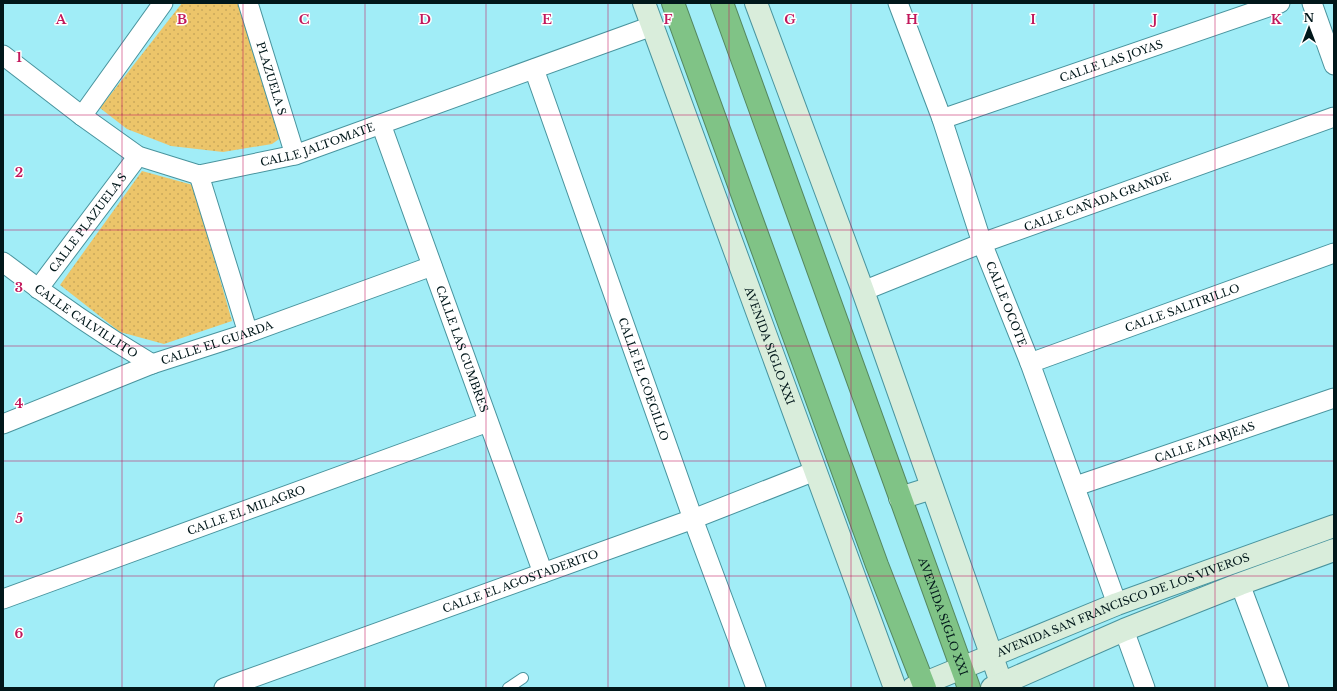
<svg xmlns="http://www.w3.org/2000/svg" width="1337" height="691" viewBox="0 0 1337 691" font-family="'Libre Baskerville',serif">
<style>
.grass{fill:url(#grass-dots)}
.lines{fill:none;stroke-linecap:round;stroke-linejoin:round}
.lane-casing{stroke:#49949e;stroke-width:12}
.street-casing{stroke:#49949e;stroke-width:21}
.secondary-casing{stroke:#49949e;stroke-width:24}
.highway-casing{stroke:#548760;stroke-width:24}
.lane{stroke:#fff;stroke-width:10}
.street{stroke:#fff;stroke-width:19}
.secondary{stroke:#d9eddb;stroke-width:22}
.highway{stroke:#80c386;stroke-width:22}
.grid{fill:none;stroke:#c2185b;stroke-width:1;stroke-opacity:0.55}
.labels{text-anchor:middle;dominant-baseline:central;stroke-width:3;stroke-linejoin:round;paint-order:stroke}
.street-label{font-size:11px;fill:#01171a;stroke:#fff}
.grid-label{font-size:13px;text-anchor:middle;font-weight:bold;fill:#c2185b;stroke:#fff;stroke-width:3;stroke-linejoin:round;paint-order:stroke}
</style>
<defs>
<pattern id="grass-dots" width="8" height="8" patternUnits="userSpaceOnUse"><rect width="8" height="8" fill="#ecc56a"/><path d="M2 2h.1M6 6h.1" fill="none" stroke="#c9a85b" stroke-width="1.8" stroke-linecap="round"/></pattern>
</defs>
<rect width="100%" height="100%" fill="#a1edf7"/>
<g class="grass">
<path d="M182 3H240L282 137 272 144 223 152 171 146 127 129 100 108Z"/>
<path d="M142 171 193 185 232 321 164 344 120 332 60 285Z"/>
</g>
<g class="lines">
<defs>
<path id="lane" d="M508 688 523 678"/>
<g id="street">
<path id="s1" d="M248 3 295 155"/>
<path id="s2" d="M898 3 942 119 982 243 1030 363 1117 604"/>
<path d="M1312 3 1334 65"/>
<path id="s3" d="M3 55 82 116 138 156 199 175 295 155 652 26"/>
<path id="s4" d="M534 69 693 519 756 688"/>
<path d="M82 116 163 3"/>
<path id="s5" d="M942 119 1280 3"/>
<path id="s6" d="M381 124 543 573"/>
<path d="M199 175 248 333"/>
<path id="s7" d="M3 262C51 299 100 333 152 364"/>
<path id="s8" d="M38 289 138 156"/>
<path id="s9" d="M863 291 982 243 1334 117"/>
<path id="s10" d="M1030 363 1334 253"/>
<path id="s11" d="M3 424 152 364 248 333 432 266"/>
<path id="s12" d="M1076 486 1334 398"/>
<path d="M1240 584 1279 688"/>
<path id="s13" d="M3 599 488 422"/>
<path d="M1124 630 1145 688"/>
<path id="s14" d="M224 688 693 519 815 471"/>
</g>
<g id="secondary">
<path id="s15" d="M644 3 895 688"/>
<path d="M756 3 863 291 1003 688"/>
<path d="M900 498 932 488"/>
<path id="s16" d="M913 688 1117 604 1334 526"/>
<path d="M992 688 1124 630 1240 584 1334 550"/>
</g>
<g id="highway">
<path d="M673 3 877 565 925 688"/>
<path id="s17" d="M722 3 969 688"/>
</g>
</defs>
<use href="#lane" class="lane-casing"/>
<use href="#street" class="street-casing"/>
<use href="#secondary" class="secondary-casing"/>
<use href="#highway" class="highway-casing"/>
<use href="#lane" class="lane"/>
<use href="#street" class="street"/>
<use href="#secondary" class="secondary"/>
<use href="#highway" class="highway"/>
</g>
<path class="grid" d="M122 3V688M243 3V688M365 3V688M486 3V688M608 3V688M729 3V688M851 3V688M972 3V688M1094 3V688M1215 3V688M3 115H1334M3 230H1334M3 346H1334M3 461H1334M3 576H1334"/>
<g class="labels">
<g class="street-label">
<text stroke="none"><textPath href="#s5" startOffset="179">CALLE LAS JOYAS</textPath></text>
<text stroke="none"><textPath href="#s1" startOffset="79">PLAZUELA S</textPath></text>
<text stroke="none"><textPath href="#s3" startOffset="355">CALLE JALTOMATE</textPath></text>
<text stroke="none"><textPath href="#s9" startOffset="251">CALLE CAÑADA GRANDE</textPath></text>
<text stroke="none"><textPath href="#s8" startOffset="83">CALLE PLAZUELA S</textPath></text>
<text stroke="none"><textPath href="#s2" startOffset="320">CALLE OCOTE</textPath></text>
<text stroke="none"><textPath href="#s10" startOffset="162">CALLE SALITRILLO</textPath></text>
<text stroke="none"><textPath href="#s7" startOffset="102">CALLE CALVILLITO</textPath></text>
<text stroke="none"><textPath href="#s11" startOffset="229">CALLE EL GUARDA</textPath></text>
<text stroke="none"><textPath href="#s15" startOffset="365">AVENIDA SIGLO XXI</textPath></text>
<text stroke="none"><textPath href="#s6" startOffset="239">CALLE LAS CUMBRES</textPath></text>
<text stroke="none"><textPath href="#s4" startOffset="329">CALLE EL COECILLO</textPath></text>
<text stroke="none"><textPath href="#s12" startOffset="136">CALLE ATARJEAS</textPath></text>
<text stroke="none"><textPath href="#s13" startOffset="259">CALLE EL MILAGRO</textPath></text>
<text stroke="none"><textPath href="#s14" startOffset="315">CALLE EL AGOSTADERITO</textPath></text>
<text stroke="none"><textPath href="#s16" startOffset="226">AVENIDA SAN FRANCISCO DE LOS VIVEROS</textPath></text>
<text stroke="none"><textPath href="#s17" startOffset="652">AVENIDA SIGLO XXI</textPath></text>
</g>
</g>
<g class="grid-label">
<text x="61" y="24">A</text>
<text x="182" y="24">B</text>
<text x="304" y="24">C</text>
<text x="425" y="24">D</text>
<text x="547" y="24">E</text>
<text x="668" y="24">F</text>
<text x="790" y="24">G</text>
<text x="912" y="24">H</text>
<text x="1033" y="24">I</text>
<text x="1155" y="24">J</text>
<text x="1276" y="24">K</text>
<text x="19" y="62">1</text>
<text x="19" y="177">2</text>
<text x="19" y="292">3</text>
<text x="19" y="408">4</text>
<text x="19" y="523">5</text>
<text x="19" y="638">6</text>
</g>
<rect width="1337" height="691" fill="none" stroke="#01171a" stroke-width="8"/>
<g transform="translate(1309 28)" stroke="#ffffff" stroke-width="3" paint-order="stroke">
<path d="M0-3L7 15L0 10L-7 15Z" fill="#01171a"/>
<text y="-6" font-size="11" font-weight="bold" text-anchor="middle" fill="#01171a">N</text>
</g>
</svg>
